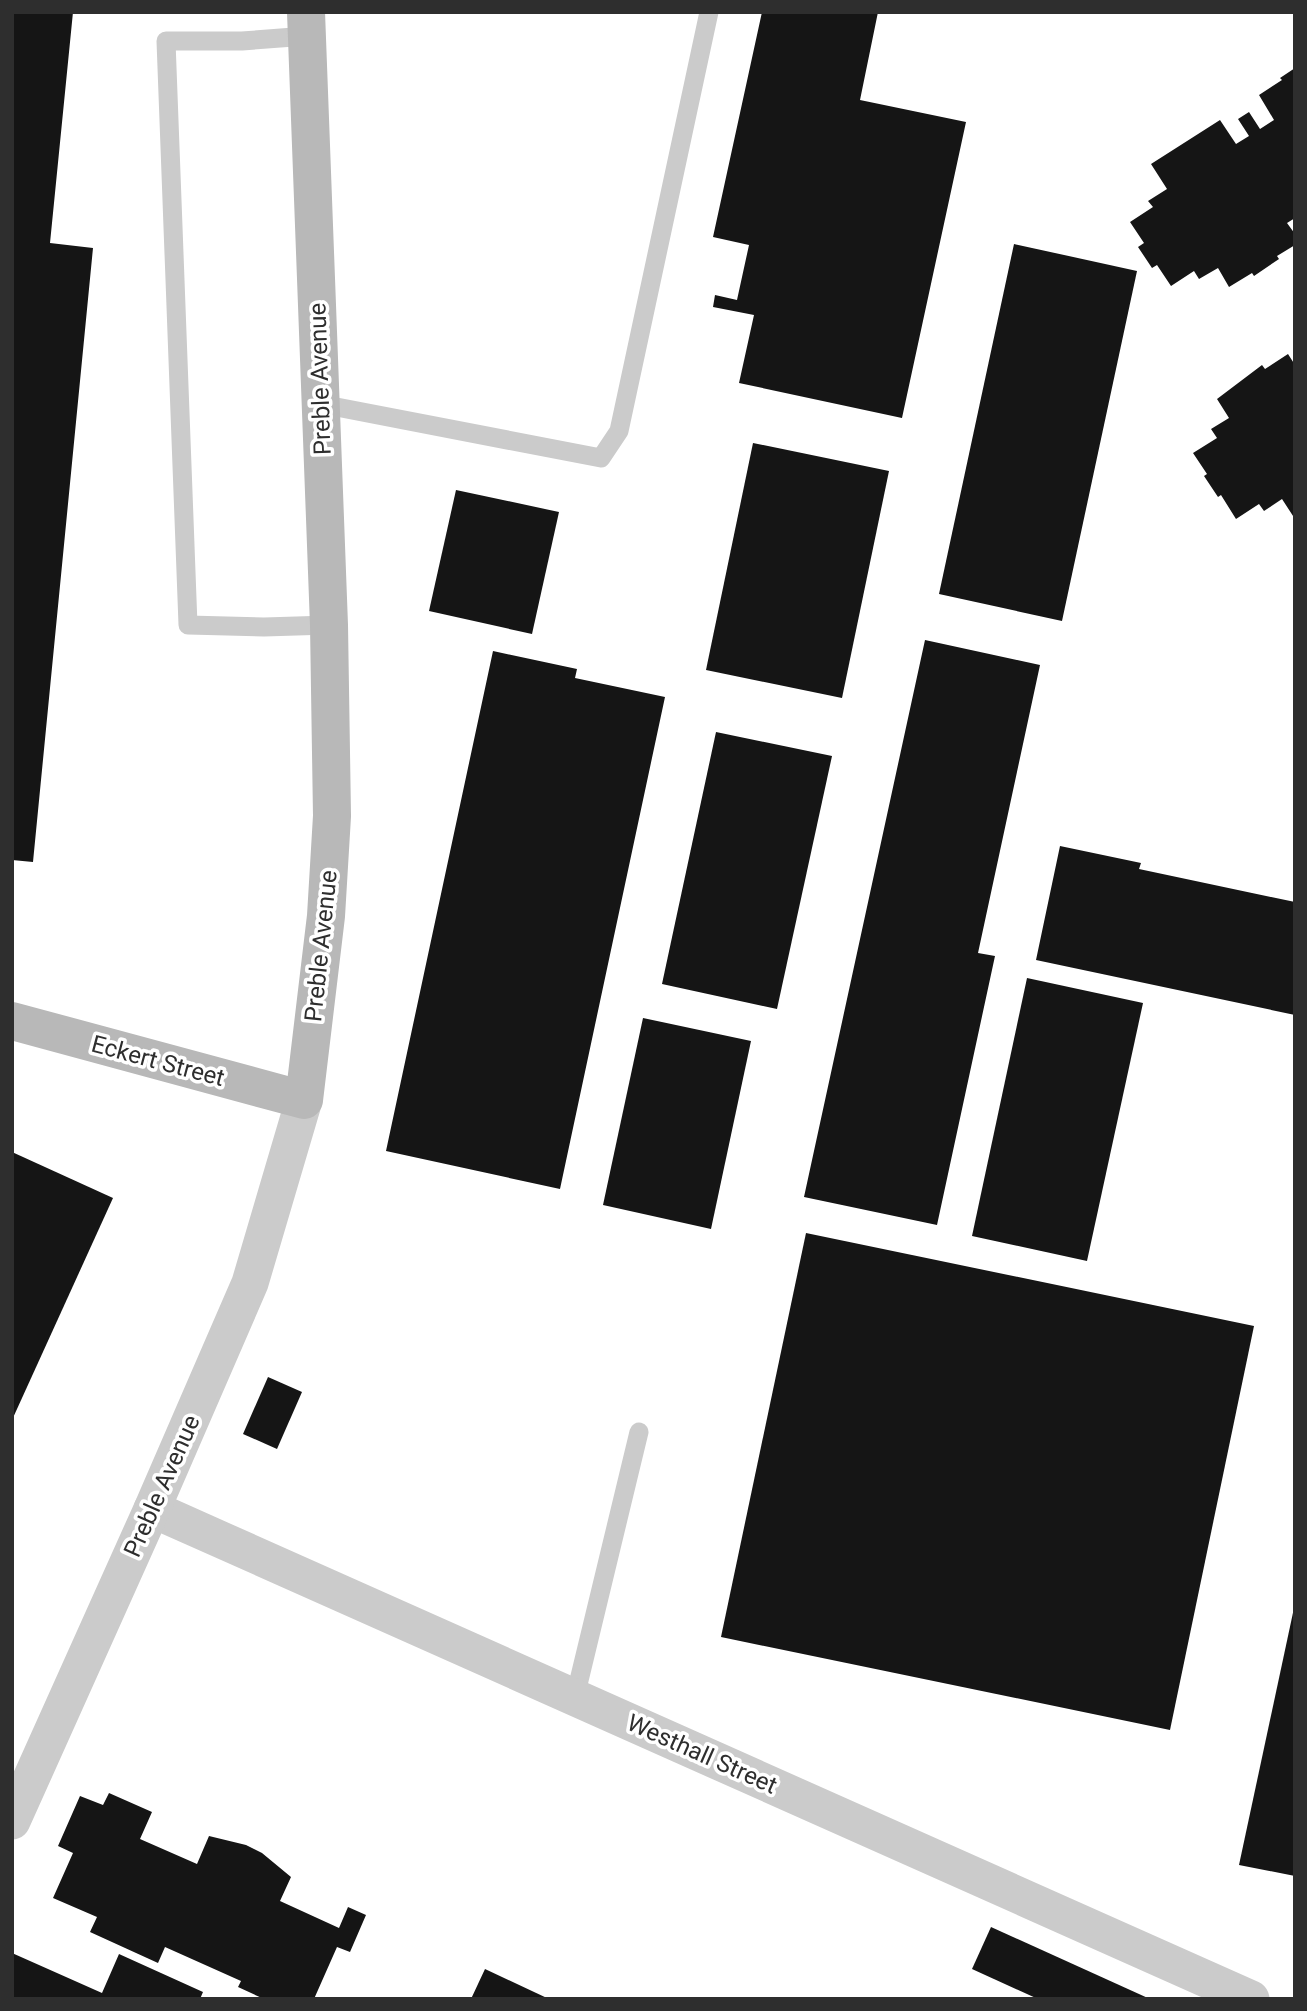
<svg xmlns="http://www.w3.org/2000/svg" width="1307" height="2011" viewBox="0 0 1307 2011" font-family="Roboto,sans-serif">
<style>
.building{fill:#151515}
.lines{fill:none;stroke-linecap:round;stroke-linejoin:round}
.lane{stroke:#cbcbcb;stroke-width:19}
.street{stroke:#cbcbcb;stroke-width:37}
.secondary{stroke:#b8b8b8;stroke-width:38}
.labels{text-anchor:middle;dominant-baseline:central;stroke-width:7;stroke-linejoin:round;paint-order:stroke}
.street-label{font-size:24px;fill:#2e2e2e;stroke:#fff}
</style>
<rect width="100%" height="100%" fill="#fff"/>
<g class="building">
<path d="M12 12H73L50 243 93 248 33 862 12 860Z"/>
<path d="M762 12H878L860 100 966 122 902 418 739 383 754 315 713 307 715 295 737 300 749 245 713 237Z"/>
<path d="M1295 68V218L1287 223 1295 234V245L1277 256 1279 259 1254 276 1252 273 1229 287 1218 268 1199 279 1194 271 1171 286 1157 265 1152 268 1138 247 1144 243 1130 222 1153 207 1148 201 1167 189 1151 164 1220 120 1236 144 1249 136 1238 119 1249 112 1260 129 1274 120 1259 95 1282 80 1280 78Z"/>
<path d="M1014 244 1137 271 1062 621 939 594Z"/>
<path d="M1288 354 1295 365V519L1282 499 1264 511 1259 504 1236 519 1221 495 1218 497 1204 476 1207 474 1193 453 1217 438 1211 429 1229 418 1217 399 1262 365 1265 369Z"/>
<path d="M753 443 889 471 842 698 706 670Z"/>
<path d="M456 490 559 512 532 634 429 611Z"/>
<path d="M925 640 1040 665 978 953 995 956 937 1225 804 1197Z"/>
<path d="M493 651 577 669 575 678 665 697 560 1189 386 1151Z"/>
<path d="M716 732 832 756 777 1009 662 984Z"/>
<path d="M1060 846 1141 863 1139 869 1295 902V1015L1036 960Z"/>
<path d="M1027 978 1143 1003 1087 1261 972 1236Z"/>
<path d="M643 1018 751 1041 711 1229 603 1205Z"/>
<path d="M12 1152 113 1198 12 1420Z"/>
<path d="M806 1233 1254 1326 1170 1730 721 1637Z"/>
<path d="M268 1377 302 1392 277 1449 243 1434Z"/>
<path d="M1294 1608H1295V1876L1239 1865Z"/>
<path d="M109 1793 152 1812 140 1839 197 1864 209 1836 246 1845 262 1853 291 1877 280 1901 339 1928 348 1907 366 1915 350 1952 337 1947 314 1999H264L238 1987 241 1981 165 1947 158 1963 90 1932 97 1917 53 1898 73 1853 58 1846 80 1796 103 1805Z"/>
<path d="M991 1927 1150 1999H1038L972 1969Z"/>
<path d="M12 1953 102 1993 119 1954 203 1992 200 1999H12Z"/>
<path d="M485 1969 549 1999H471Z"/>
</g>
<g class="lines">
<g class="lane">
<path d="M307 36 242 41H166L188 625 264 627 329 625"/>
<path d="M321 404 601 458 619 431 709 12"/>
<path d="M575 1697 639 1432"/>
</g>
<g class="street">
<path d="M152 1509 1251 1999"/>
<path d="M12 1821 152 1509 250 1283 304 1100"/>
</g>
<path class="secondary" d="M12 1021 304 1100 326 916 332 816 329 625 306 12"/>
</g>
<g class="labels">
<g class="street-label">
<text transform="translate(320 379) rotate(-92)">Preble Avenue</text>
<text transform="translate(321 946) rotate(-84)">Preble Avenue</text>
<text transform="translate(158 1061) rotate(15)">Eckert Street</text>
<text transform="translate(162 1486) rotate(-66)">Preble Avenue</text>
<text transform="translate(702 1754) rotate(24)">Westhall Street</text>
</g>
</g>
<rect width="1307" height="2011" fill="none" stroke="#2e2e2e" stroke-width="28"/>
</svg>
